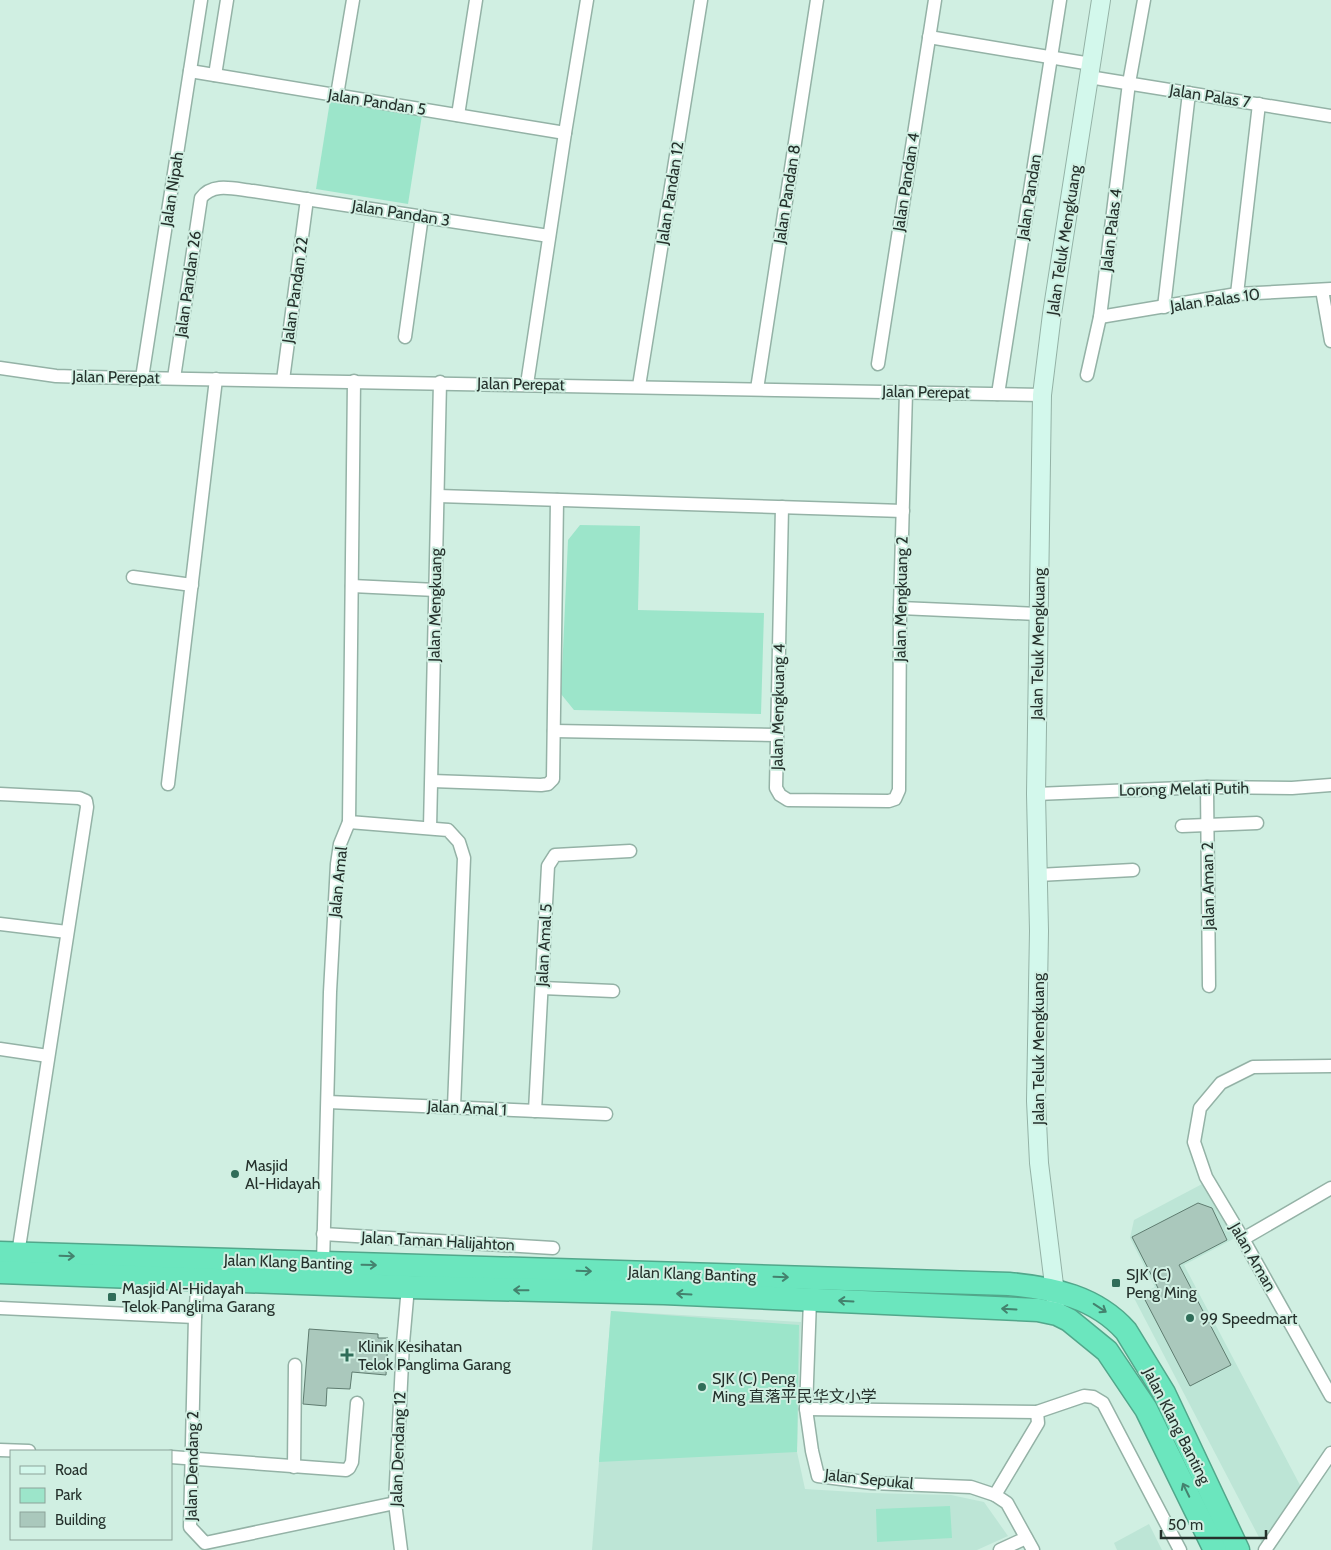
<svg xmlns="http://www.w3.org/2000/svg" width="1331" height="1550" viewBox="0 0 1331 1550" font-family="Cabin,'Noto Sans SC',sans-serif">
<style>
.built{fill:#bde5d6}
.green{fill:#9ce5ca}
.building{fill:#aac8bc;stroke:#5f7c70}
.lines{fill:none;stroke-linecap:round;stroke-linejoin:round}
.street-casing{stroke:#94b2a6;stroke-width:15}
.secondary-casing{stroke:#94b2a6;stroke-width:20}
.highway-casing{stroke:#52a78b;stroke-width:25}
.street{stroke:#fff;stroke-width:12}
.secondary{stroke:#d3f8ec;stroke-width:18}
.highway{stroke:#6be6be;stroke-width:22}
.oneway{stroke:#44826e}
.poi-dot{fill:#306d59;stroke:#d0efe2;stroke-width:2}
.labels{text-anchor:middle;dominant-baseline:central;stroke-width:4;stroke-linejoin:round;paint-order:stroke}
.street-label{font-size:16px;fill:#25312c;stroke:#d0efe2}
.poi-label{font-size:16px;fill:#25312c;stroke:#d0efe2;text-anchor:start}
</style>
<rect width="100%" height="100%" fill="#d0efe2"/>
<g class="built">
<path d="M1204 1183 1237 1237 1184 1265 1301 1487 1262 1543 1134 1298 1155 1287 1130 1238 1134 1220Z"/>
<path d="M611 1311 801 1322 797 1452 805 1489 871 1493 951 1495 984 1502 1008 1536 977 1550H592Z"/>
<path d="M1149 1524 1162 1550H1117L1114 1543Z"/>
</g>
<g class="green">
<path d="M330 101 422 115 408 204 316 189Z"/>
<path d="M580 525 640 526 638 610 764 613 761 714 574 710 561 694 568 540Z"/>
<path d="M611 1311 799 1325 797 1452 599 1462Z"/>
<path d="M950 1506 952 1538 877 1542 876 1509Z"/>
</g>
<g class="building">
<path d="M1198 1203 1212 1208 1227 1240 1179 1265 1231 1365 1190 1386 1143 1296 1158 1288 1132 1237Z"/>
<path d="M309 1329 378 1334V1338H388L386 1375 352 1372 350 1389 327 1388 326 1406 303 1404Z"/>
</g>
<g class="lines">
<defs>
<g id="street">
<path d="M929 37 1091 64"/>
<path d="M190 71 565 133"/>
<path d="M215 75 227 0"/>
<path d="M1089 77 1331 116"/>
<path d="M337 95 353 0"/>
<path d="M458 115 476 0"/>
<path d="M1322 290 1331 341"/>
<path d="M1237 294 1259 104"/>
<path d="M1164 307 1189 93"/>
<path d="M1100 317 1237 294 1331 289"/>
<path d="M405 337 422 216"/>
<path d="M878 364 935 0"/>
<path d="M0 368 56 376 87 377 1042 395"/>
<path d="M1087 375 1100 317 1129 83 1144 0"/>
<path d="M142 378 201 0"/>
<path d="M174 378 201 198C213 182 234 189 253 191L549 236"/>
<path d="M283 380 307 199"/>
<path d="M527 384 565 133 587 0"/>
<path d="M639 386 701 0"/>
<path d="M757 389 817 0"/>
<path d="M998 394 1060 0"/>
<path d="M438 496 903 511"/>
<path d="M782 507 776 788 780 795 788 800 889 801 895 799 899 790 900 608 906 392"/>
<path d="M133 577 192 585"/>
<path d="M352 586 436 590"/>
<path d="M900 608 1038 614"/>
<path d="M554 731 776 735"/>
<path d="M432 781 541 785 548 784 553 779 557 500"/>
<path d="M168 784 216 379"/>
<path d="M1207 787 1209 986"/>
<path d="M0 794 79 798 86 801 87 807 18 1254"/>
<path d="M1036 794 1207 787 1292 788 1331 785"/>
<path d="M349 822 448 830 459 842 464 858 454 1107"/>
<path d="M1182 826 1257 823"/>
<path d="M430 828 440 382"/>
<path d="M1038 875 1133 870"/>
<path d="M0 924 67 932"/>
<path d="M542 988 613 991"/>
<path d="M0 1049 48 1056"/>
<path d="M1331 1066 1253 1067 1221 1083 1200 1108 1194 1142 1206 1177 1243 1239 1331 1396"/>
<path d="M328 1102 606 1114"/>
<path d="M535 1111 548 866 555 855 630 851"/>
<path d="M323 1234 553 1248"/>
<path d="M1243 1239 1331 1188"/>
<path d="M323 1264 330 992 337 864 340 844 349 822 354 381"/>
<path d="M198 1280 195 1317 190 1527 205 1543 395 1503"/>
<path d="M810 1300 806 1409 812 1451 818 1476 872 1483 971 1487 995 1495 1007 1503 1033 1550"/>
<path d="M0 1308 195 1317"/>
<path d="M806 1409 1037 1412"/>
<path d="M0 1450 29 1451"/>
<path d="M171 1457 346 1470 349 1468 352 1462 357 1403"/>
<path d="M294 1467 295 1365"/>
<path d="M995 1495 1038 1423 1037 1412 1084 1396 1093 1397 1103 1403 1180 1550"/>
<path d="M401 1550 395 1503 403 1343 408 1287"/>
<path d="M1000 1550 1026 1538"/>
<path d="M1265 1550 1331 1453"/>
</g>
<path id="secondary" d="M1056 1301 1039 1163 1036 1101 1039 931 1036 794 1042 395 1052 314 1101 0"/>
<g id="highway">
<path d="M0 1253 1009 1284C1053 1288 1096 1297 1126 1331L1164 1393 1238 1550"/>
<path d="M0 1272 408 1287 664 1293 1038 1310 1057 1314 1069 1320 1107 1351 1146 1409 1215 1550"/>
</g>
</defs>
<use href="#street" class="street-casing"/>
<use href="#secondary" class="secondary-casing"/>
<use href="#highway" class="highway-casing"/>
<use href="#street" class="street"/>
<use href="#secondary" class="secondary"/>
<use href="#highway" class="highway"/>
</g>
<defs><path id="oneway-shaft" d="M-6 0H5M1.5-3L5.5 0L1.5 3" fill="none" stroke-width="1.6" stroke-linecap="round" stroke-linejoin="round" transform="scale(1.25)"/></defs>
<g class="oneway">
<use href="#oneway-shaft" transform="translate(67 1256) rotate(2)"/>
<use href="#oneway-shaft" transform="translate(369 1265) rotate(1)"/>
<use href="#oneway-shaft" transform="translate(584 1271) rotate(2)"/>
<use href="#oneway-shaft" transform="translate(781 1277) rotate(2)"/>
<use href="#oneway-shaft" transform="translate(521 1290) rotate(-179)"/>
<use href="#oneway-shaft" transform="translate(684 1294) rotate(-177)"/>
<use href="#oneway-shaft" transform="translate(846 1301) rotate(-177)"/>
<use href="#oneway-shaft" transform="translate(1100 1308) rotate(33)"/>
<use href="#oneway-shaft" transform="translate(1009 1309) rotate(-177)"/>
<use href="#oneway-shaft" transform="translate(1186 1490) rotate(-116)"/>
</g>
<g class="poi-dot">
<circle cx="235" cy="1174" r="5"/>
<rect x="1111" y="1278" width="10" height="10" rx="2.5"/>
<rect x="107" y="1292" width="10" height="10" rx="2.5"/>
<circle cx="1190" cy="1318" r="5"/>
<path d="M344.5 1347.5h5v5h5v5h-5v5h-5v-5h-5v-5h5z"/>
<circle cx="702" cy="1387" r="5"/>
</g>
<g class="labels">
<g class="street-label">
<text transform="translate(1210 96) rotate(9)">Jalan Palas 7</text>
<text transform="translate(377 102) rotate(9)">Jalan Pandan 5</text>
<text transform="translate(906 182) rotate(-81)">Jalan Pandan 4</text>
<text transform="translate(172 189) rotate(-81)">Jalan Nipah</text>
<text transform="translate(670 193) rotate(-81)">Jalan Pandan 12</text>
<text transform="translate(787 194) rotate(-81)">Jalan Pandan 8</text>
<text transform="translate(1029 197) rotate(-81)">Jalan Pandan</text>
<text transform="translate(401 213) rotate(9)">Jalan Pandan 3</text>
<text transform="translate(1111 230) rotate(-83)">Jalan Palas 4</text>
<text transform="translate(1064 240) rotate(-81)">Jalan Teluk Mengkuang</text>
<text transform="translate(188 284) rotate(-82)">Jalan Pandan 26</text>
<text transform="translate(295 290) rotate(-82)">Jalan Pandan 22</text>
<text transform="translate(1215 300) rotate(-8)">Jalan Palas 10</text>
<text transform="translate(116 377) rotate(1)">Jalan Perepat</text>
<text transform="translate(521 384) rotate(1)">Jalan Perepat</text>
<text transform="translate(926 392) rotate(1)">Jalan Perepat</text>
<text transform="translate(901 599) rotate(-89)">Jalan Mengkuang 2</text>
<text transform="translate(435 605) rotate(-89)">Jalan Mengkuang</text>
<text transform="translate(1038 644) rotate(-89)">Jalan Teluk Mengkuang</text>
<text transform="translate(778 707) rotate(-89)">Jalan Mengkuang 4</text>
<text transform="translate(1184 789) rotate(-1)">Lorong Melati Putih</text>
<text transform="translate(338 882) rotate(-84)">Jalan Amal</text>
<text transform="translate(1208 886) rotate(-91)">Jalan Aman 2</text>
<text transform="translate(544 945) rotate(-87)">Jalan Amal 5</text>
<text transform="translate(1038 1049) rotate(-90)">Jalan Teluk Mengkuang</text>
<text transform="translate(467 1108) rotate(3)">Jalan Amal 1</text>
<text transform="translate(438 1241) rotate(3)">Jalan Taman Halijahton</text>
<text transform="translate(1253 1257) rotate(60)">Jalan Aman</text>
<text transform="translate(288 1262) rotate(2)">Jalan Klang Banting</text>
<text transform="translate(692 1274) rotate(2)">Jalan Klang Banting</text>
<text transform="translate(1177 1426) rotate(63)">Jalan Klang Banting</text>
<text transform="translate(398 1449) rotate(-88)">Jalan Dendang 12</text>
<text transform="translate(192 1466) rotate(-89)">Jalan Dendang 2</text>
<text transform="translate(869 1479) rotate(6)">Jalan Sepukal</text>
</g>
<g class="poi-label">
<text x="245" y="1165">Masjid<tspan x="245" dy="18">Al-Hidayah</tspan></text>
<text x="1126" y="1274">SJK (C)<tspan x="1126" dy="18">Peng Ming</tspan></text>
<text x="122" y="1288">Masjid Al-Hidayah<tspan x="122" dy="18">Telok Panglima Garang</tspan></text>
<text x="1200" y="1318">99 Speedmart</text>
<text x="358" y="1346">Klinik Kesihatan<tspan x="358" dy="18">Telok Panglima Garang</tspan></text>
<text x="712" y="1378">SJK (C) Peng<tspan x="712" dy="18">Ming 直落平民华文小学</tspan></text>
</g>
</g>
<rect x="10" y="1450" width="162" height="90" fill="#d0efe2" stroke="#8ca399"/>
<rect x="20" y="1466" width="25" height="8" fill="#d3f8ec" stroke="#8ca399"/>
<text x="55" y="1475" font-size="15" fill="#25312c">Road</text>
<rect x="20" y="1488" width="25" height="15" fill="#9ce5ca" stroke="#8ca399"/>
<text x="55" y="1500" font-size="15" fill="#25312c">Park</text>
<rect x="20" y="1512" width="25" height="15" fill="#aac8bc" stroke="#8ca399"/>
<text x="55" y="1525" font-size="15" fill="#25312c">Building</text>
<path d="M1161 1530v8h105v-8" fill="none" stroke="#25312c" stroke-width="2.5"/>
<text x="1168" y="1530" font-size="15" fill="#25312c" stroke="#d0efe2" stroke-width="4" paint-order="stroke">50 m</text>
</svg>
